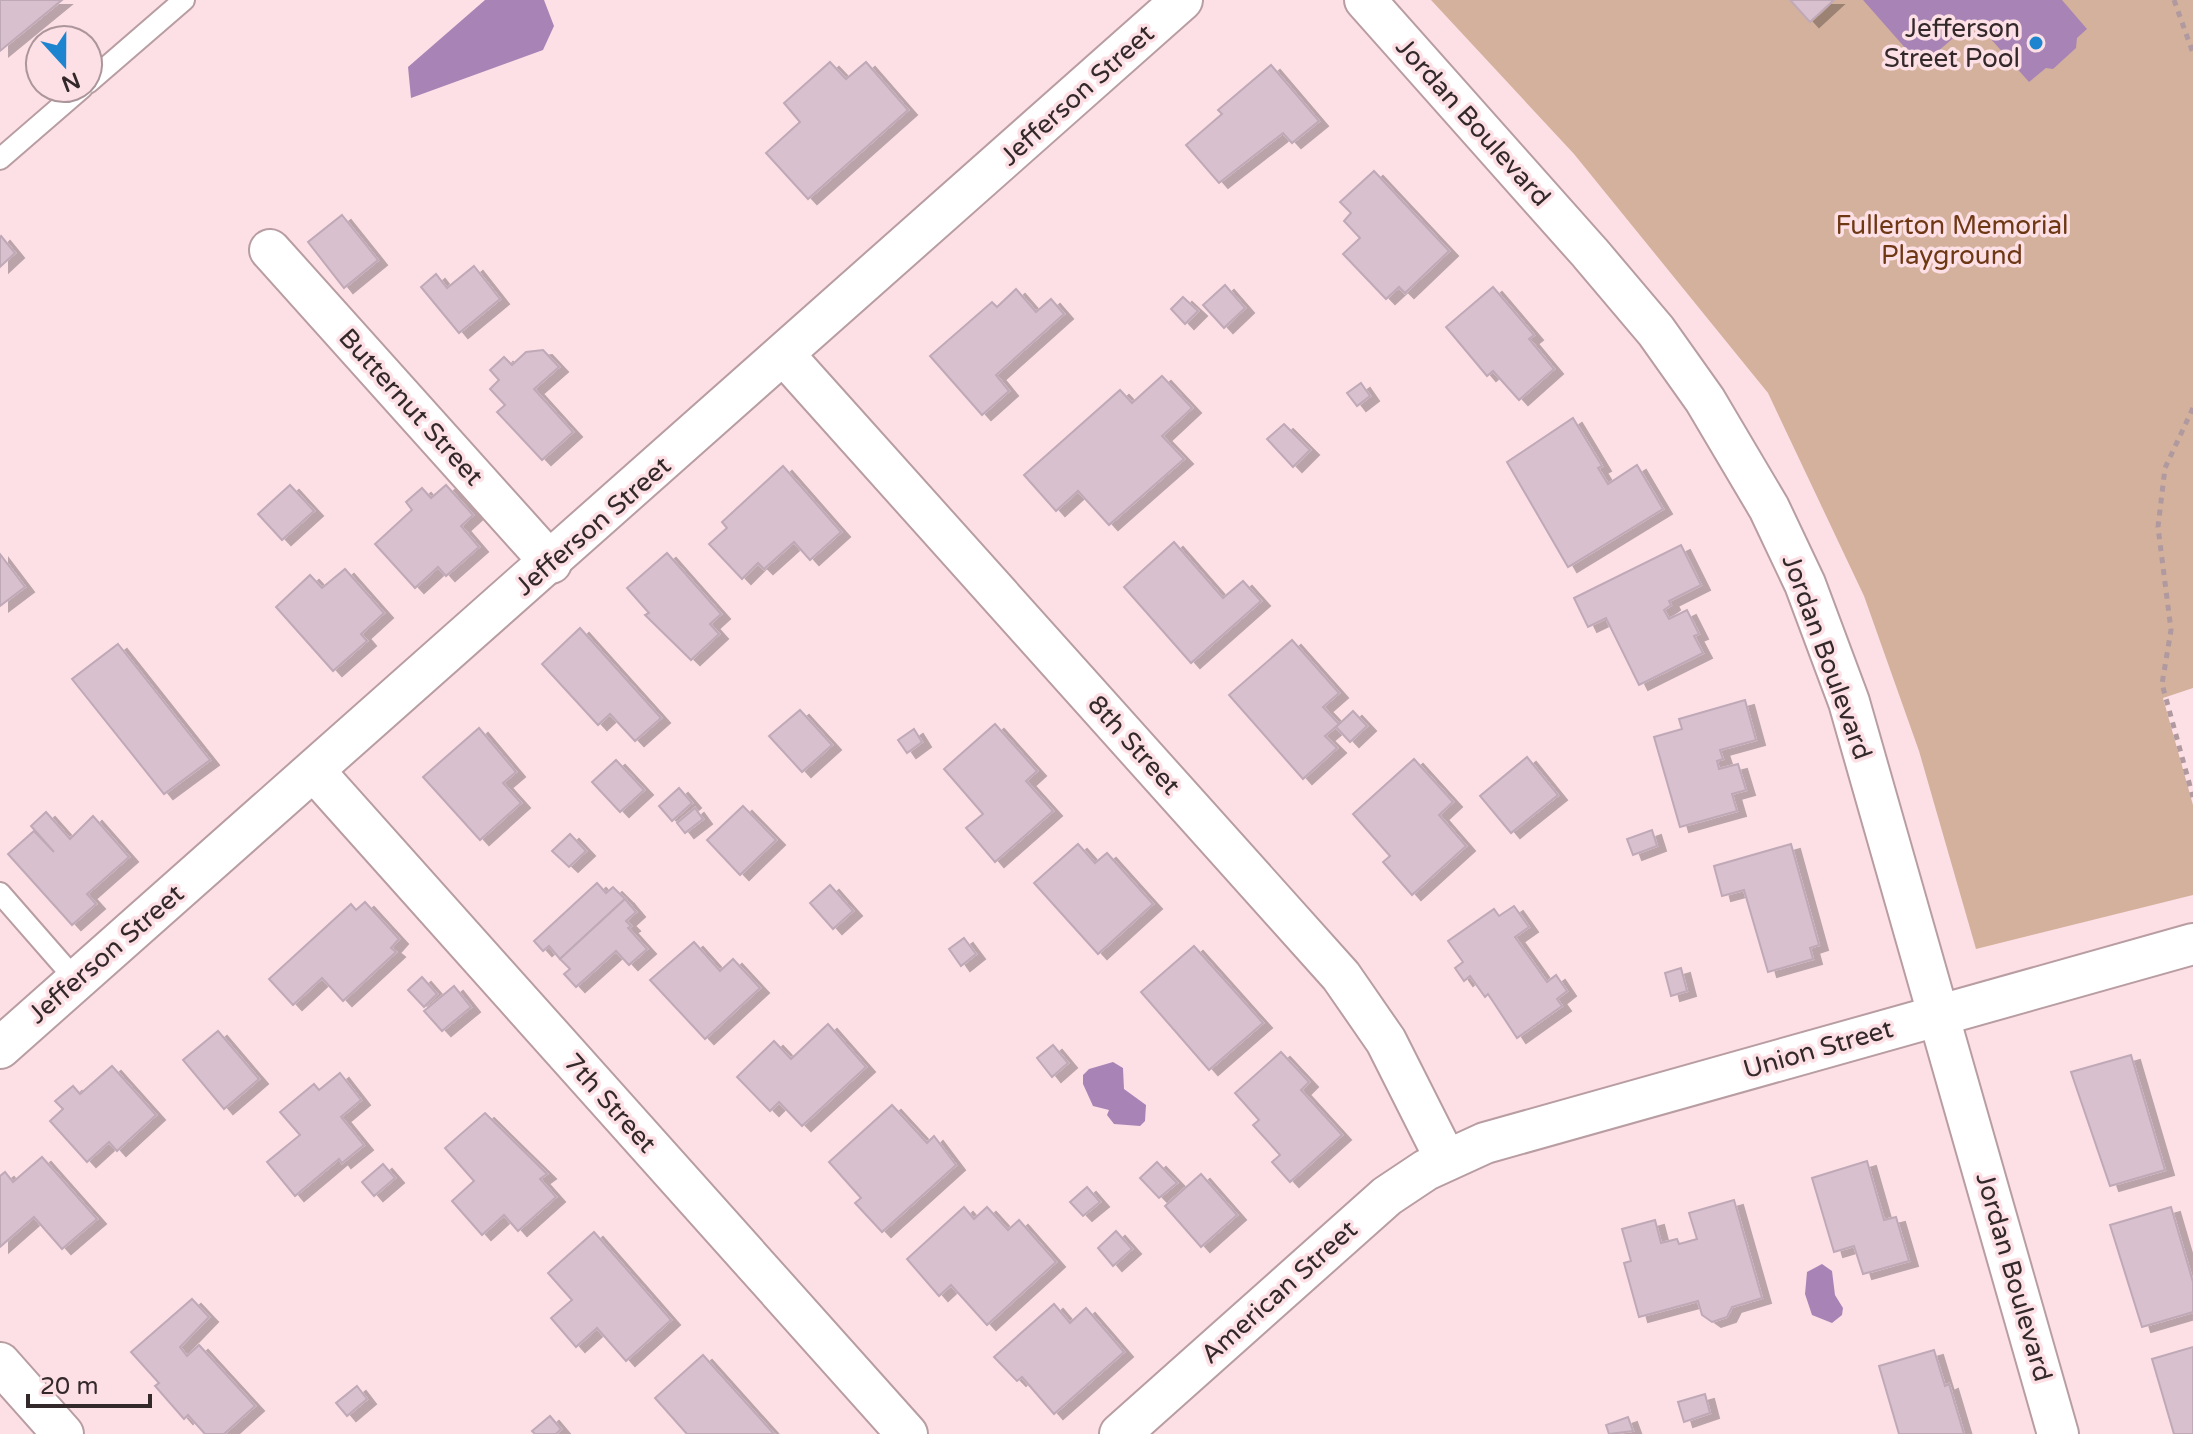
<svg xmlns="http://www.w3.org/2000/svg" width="2193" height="1434" viewBox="0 0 2193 1434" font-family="'Varela Round',sans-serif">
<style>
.green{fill:#d4b19d}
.water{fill:#a884b6}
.building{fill:#d8c0cf;stroke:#c0a9b7;stroke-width:2;filter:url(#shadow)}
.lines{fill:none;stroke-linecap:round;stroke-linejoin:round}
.service-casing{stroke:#b89da2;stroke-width:24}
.minor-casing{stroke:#b89da2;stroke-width:44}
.path{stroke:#b09a9f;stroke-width:5;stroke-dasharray:6 6;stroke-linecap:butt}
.service{stroke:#fff;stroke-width:20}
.minor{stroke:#fff;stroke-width:40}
.poi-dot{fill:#1d85d0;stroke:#fde0e6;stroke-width:3}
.labels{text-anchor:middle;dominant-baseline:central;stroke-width:7;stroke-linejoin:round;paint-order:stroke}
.poi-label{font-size:26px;fill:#33282a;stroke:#fde0e6;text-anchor:end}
.street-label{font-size:26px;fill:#33282a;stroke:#fde0e6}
.park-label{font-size:26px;fill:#6e3814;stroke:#fde0e6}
</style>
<defs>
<filter id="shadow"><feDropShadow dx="9" dy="5" stdDeviation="0" flood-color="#0004"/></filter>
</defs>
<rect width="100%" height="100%" fill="#fde0e6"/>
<path class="green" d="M1431 0H2193V688L2163 698 2193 805V895L1976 949 1919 751 1864 596 1768 393 1574 154Z"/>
<g class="water">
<path d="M485 0H544L554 26 543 50 411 98 408 67Z"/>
<path d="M1863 0H2062L2087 29 2077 38 2076 48 2053 69 2046 68 2029 82 1974 20 1921 66Z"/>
<path d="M1113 1062 1123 1068 1124 1089 1146 1105 1145 1121 1140 1126 1114 1124 1107 1115 1109 1110 1093 1106 1083 1084V1075L1089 1069Z"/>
<path d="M1822 1264 1832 1271 1835 1295 1843 1308 1842 1315 1832 1323 1812 1315 1805 1294 1807 1272Z"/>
</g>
<g class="building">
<path d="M0 0H62L0 51Z"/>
<path d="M1790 0H1834L1810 22Z"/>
<path d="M830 62 846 79 866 62 908 110 808 199 766 153 800 122 784 103Z"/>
<path d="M1271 65 1319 121 1292 143 1283 133 1219 183 1186 145 1222 114 1218 110Z"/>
<path d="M1374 171 1449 251 1405 293 1399 287 1386 299 1343 254 1360 238 1344 221 1351 213 1340 202Z"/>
<path d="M342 215 378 260 344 288 308 242Z"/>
<path d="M1 236 15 253 0 267V237Z"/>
<path d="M474 266 500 299 459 333 421 287 436 274 447 288Z"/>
<path d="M1225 285 1245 308 1224 328 1203 305Z"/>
<path d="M1493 287 1534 335 1529 339 1554 369 1519 400 1493 371 1487 376 1446 327Z"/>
<path d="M1016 289 1036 312 1051 299 1064 314 996 375 1009 391 982 415 930 356 992 302 997 307Z"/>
<path d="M1183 297 1198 311 1185 324 1171 309Z"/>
<path d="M543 350 559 367 534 389 573 432 542 460 497 412 505 405 490 389 499 380 490 370 504 357 512 365 526 352Z"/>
<path d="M1162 376 1192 408 1162 436 1184 459 1109 525 1078 491 1056 511 1024 475 1120 390 1132 403Z"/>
<path d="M1361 383 1370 396 1357 406 1347 393Z"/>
<path d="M1573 418 1602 466 1598 468 1608 484 1637 465 1663 509 1568 567 1507 462Z"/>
<path d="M1284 424 1310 450 1293 467 1267 439Z"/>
<path d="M783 466 841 532 810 560 794 542 764 569 758 563 742 579 709 544 727 528 722 522Z"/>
<path d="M290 485 314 511 282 540 258 514Z"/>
<path d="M446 485 473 515 461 526 479 547 446 576 438 567 415 588 375 544 412 510 406 502 422 488 431 498Z"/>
<path d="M1174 542 1223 598 1243 581 1261 601 1191 663 1124 587Z"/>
<path d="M1681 545 1701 585 1669 601 1671 605 1664 610 1669 619 1687 610 1699 634 1694 636 1703 653 1639 685 1606 618 1588 627 1574 598Z"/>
<path d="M667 553 721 614 710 624 719 634 691 660 645 615 649 613 627 588Z"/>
<path d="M0 554 25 587 0 606Z"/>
<path d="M345 569 384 613 361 634 367 641 333 671 276 607 310 575 322 588Z"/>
<path d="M580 628 661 718 635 741 610 714 598 725 542 664Z"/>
<path d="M1292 640 1339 693 1323 707 1339 724 1325 736 1337 748 1303 779 1229 695Z"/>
<path d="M118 644 210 760 164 794 72 679Z"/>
<path d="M1745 700 1756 740 1720 750 1723 759 1717 761 1719 769 1738 764 1746 790 1732 794 1737 811 1680 827 1654 737 1682 729 1679 719Z"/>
<path d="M800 710 832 745 802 772 769 736Z"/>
<path d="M1353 711 1367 726 1350 742 1336 727Z"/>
<path d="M995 724 1037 771 1026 781 1053 811 995 862 966 828 983 814 944 769Z"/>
<path d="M479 728 516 772 503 783 521 803 480 840 423 777Z"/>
<path d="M914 729 922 742 907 753 898 740Z"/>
<path d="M1527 757 1558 795 1511 833 1480 796Z"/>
<path d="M1414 759 1453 802 1439 815 1466 846 1412 895 1383 862 1390 856 1353 814Z"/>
<path d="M616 760 644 790 620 812 592 782Z"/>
<path d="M679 788 692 803 672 821 659 806Z"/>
<path d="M743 806 776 840 740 875 707 840Z"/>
<path d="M695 808 703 819 685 833 677 823Z"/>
<path d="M46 812 70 839 93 816 129 857 87 894 96 904 72 925 8 854 34 831 54 852 31 826Z"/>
<path d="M1652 830 1657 846 1633 855 1627 839Z"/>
<path d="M570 834 586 851 569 867 552 851Z"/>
<path d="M1078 844 1095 863 1107 853 1153 904 1098 954 1034 883Z"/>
<path d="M1791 844 1819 945 1810 948 1813 959 1768 972 1744 890 1722 896 1714 866Z"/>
<path d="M597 883 606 893 613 887 625 899 560 959 549 946 543 951 534 941Z"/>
<path d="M830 885 853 911 833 929 810 903Z"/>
<path d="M625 899 636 912 626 921 631 926 628 928 647 949 629 965 616 951 576 987 564 974 570 969 560 959Z"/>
<path d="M365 902 399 939 391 948 396 952 343 1001 322 978 293 1005 269 979 351 904 356 910Z"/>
<path d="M1514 906 1529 927 1515 937 1547 982 1556 975 1567 991 1557 999 1562 1006 1517 1038 1488 994 1485 997 1470 976 1464 981 1455 968 1463 962 1448 941 1494 909 1499 916Z"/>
<path d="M964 938 976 954 961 966 949 949Z"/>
<path d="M694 942 720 971 733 959 760 988 705 1039 650 980Z"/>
<path d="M1194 946 1263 1023 1209 1070 1141 992Z"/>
<path d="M1681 968 1687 991 1671 996 1665 973Z"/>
<path d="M422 977 437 994 424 1007 408 990Z"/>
<path d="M454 986 471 1007 442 1031 424 1011Z"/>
<path d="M828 1024 866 1067 802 1126 779 1102 770 1111 737 1077 774 1041 791 1059Z"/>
<path d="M218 1031 259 1079 224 1109 183 1060Z"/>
<path d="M1053 1045 1068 1063 1052 1077 1037 1058Z"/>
<path d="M1281 1052 1309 1082 1301 1090 1342 1135 1290 1182 1272 1162 1280 1155 1253 1125 1259 1120 1235 1093Z"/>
<path d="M2131 1055 2165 1170 2110 1186 2071 1072Z"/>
<path d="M112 1066 156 1115 117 1151 109 1142 87 1162 50 1121 63 1109 55 1101 73 1086 80 1094Z"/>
<path d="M340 1073 361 1100 341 1117 364 1145 342 1163 339 1159 295 1196 267 1162 300 1135 280 1112 314 1084 319 1090Z"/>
<path d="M892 1105 927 1143 934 1136 956 1165 882 1232 855 1203 861 1198 829 1162Z"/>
<path d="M485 1113 547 1174 540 1179 556 1197 518 1231 504 1215 482 1235 452 1201 474 1181 445 1148Z"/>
<path d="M42 1157 97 1219 62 1249 34 1217 0 1247V1176L5 1172 13 1182Z"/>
<path d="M1867 1161 1884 1220 1896 1217 1909 1261 1863 1274 1854 1246 1834 1252 1812 1178Z"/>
<path d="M1157 1162 1177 1183 1159 1198 1140 1178Z"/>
<path d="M383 1164 395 1178 374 1196 362 1182Z"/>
<path d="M1201 1174 1237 1215 1201 1247 1165 1206Z"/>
<path d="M1087 1187 1100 1202 1083 1216 1070 1202Z"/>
<path d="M1734 1200 1762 1298 1732 1307 1727 1317 1712 1322 1702 1315 1698 1301 1639 1317 1624 1263 1631 1261 1622 1229 1655 1220 1661 1243 1677 1239 1679 1244 1697 1239 1689 1213Z"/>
<path d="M964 1207 974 1219 987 1207 1008 1230 1019 1220 1056 1262 987 1325 951 1285 939 1296 907 1259Z"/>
<path d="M2171 1207 2193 1282V1312L2142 1327 2110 1225Z"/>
<path d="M1116 1231 1132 1249 1113 1266 1098 1248Z"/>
<path d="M594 1232 671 1320 626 1361 597 1328 576 1347 551 1318 572 1300 548 1273Z"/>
<path d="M192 1299 209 1317 180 1347 187 1356 199 1345 255 1406 224 1434H205L188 1415 184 1419 155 1386 159 1383 131 1352Z"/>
<path d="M1054 1304 1070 1323 1086 1308 1124 1352 1054 1414 1022 1377 1017 1381 994 1357Z"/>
<path d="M2193 1347V1434H2174L2152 1359Z"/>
<path d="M1934 1350 1945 1386 1949 1384 1964 1434H1899L1879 1366Z"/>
<path d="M703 1355 774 1434H687L655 1398Z"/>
<path d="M357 1386 367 1399 347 1416 336 1403Z"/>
<path d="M1705 1394 1710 1413 1684 1422 1678 1402Z"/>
<path d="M550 1416 561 1429 556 1434H535L532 1431Z"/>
<path d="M1628 1417 1633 1431 1609 1434 1606 1425Z"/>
</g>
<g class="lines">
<defs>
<g id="service">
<path d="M88 83 184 0"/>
<path d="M0 159 82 88"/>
<path d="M0 893 76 980"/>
</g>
<g id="minor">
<path d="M1365 0 1590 253 1656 331 1705 400 1769 508 1805 584 1849 702 2058 1434"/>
<path d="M270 250 551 563"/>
<path d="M785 356 1341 976 1386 1041 1446 1160"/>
<path d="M314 771 907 1434"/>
<path d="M0 1048 1182 0"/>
<path d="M0 1363 63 1434"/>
<path d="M1120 1434 1387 1196 1426 1170 1485 1143 2193 944"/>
</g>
</defs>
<use href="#service" class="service-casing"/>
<use href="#minor" class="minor-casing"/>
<g class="path">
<path d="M2174 0 2193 53"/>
<path d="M2193 408 2165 468 2158 527 2171 630 2162 684 2193 797"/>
</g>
<use href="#service" class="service"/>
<use href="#minor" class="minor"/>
</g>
<circle class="poi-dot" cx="2036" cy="43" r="8"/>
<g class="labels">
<g class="poi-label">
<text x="2020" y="28">Jefferson<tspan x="2020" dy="30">Street Pool</tspan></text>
</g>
<g class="street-label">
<text transform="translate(1077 95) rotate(-42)">Jefferson Street</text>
<text transform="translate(1473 122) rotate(48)">Jordan Boulevard</text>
<text transform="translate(411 407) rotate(48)">Butternut Street</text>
<text transform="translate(593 526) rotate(-41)">Jefferson Street</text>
<text transform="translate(1827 657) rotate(70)">Jordan Boulevard</text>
<text transform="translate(1134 745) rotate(48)">8th Street</text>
<text transform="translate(106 954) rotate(-41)">Jefferson Street</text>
<text transform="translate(1818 1049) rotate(-16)">Union Street</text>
<text transform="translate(610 1103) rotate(48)">7th Street</text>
<text transform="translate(2014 1277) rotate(74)">Jordan Boulevard</text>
<text transform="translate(1279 1292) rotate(-42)">American Street</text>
</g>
<g class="park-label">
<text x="1952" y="225">Fullerton Memorial<tspan x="1952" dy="30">Playground</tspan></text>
</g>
</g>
<g transform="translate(64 64) rotate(159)"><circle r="38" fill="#fde0e6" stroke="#ac969b" stroke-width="2"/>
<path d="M0-6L14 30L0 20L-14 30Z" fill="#1d85d0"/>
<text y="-12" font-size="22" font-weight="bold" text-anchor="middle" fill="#33282a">N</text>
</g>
<path d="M28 1394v12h122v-12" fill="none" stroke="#33282a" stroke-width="4"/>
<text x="40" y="1394" font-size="24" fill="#33282a" stroke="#fde0e6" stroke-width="6" paint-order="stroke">20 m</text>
</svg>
